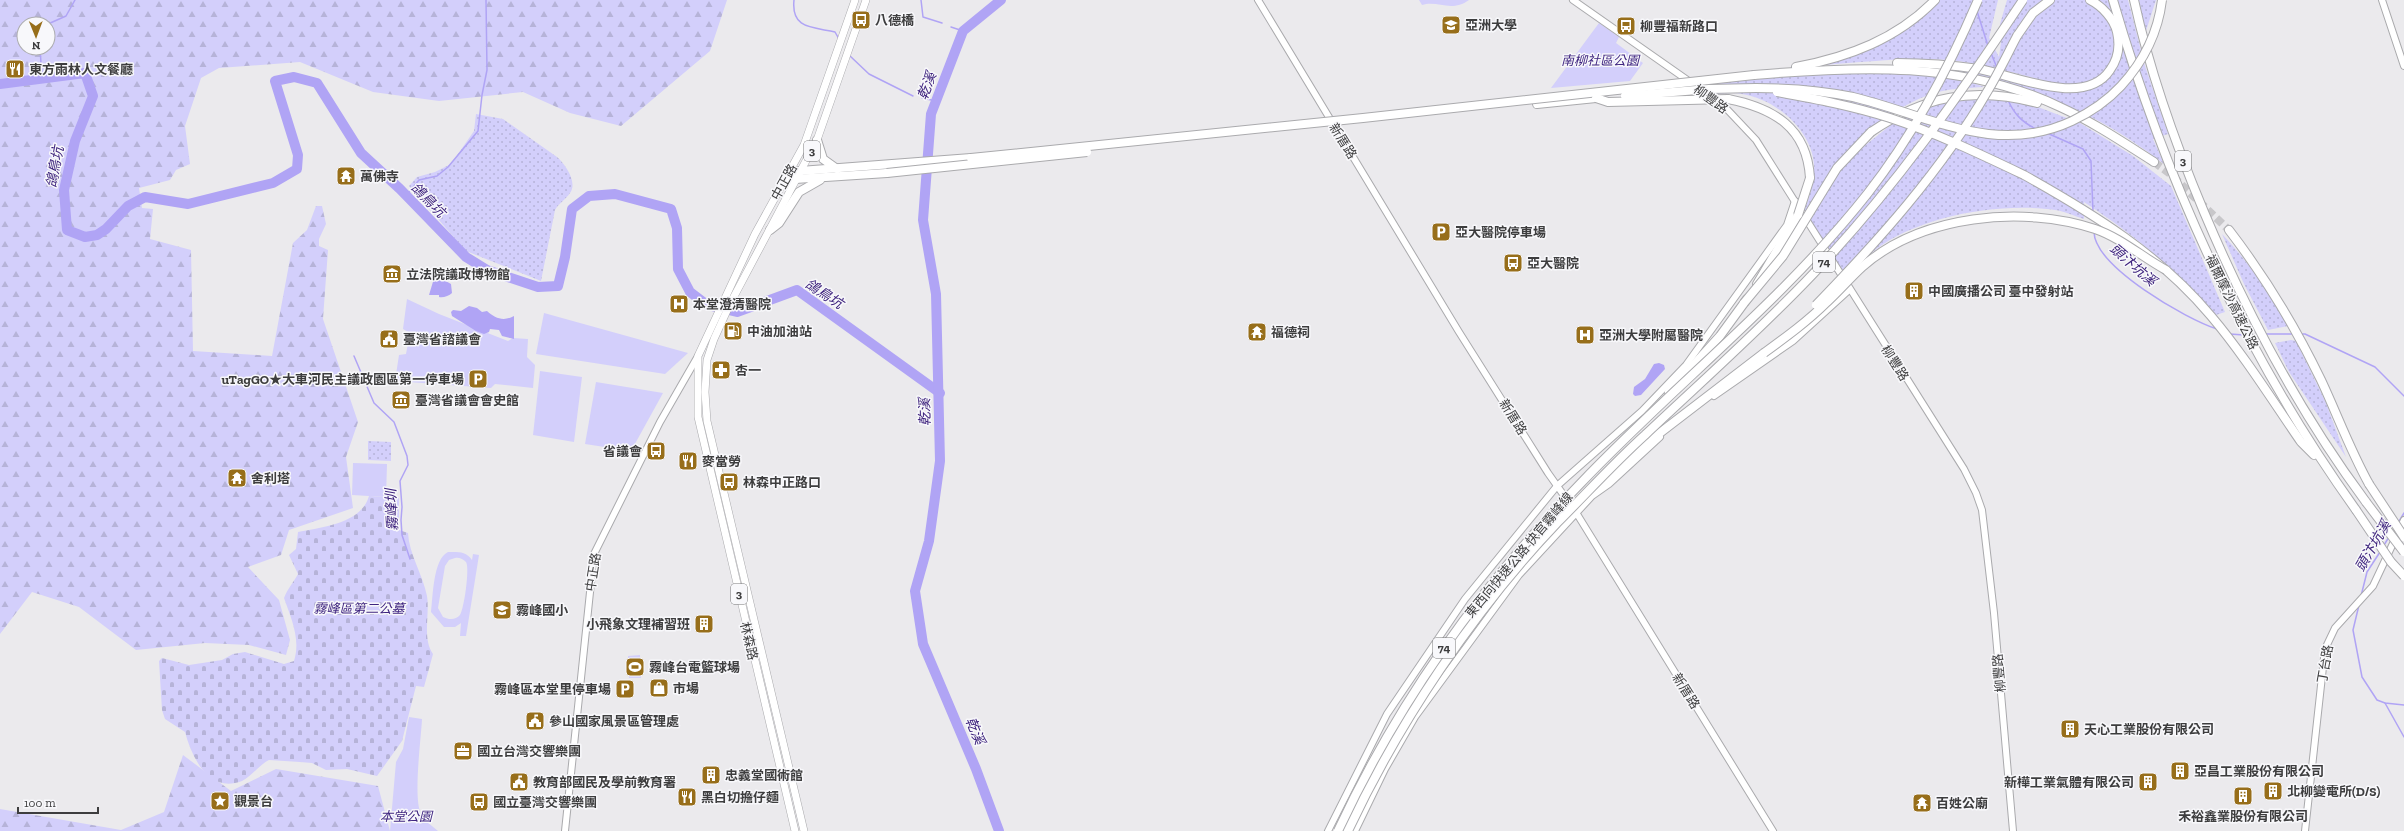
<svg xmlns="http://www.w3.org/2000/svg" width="2404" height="831" viewBox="0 0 2404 831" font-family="'Zilla Slab','Noto Sans TC',serif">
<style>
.grass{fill:url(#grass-dots)}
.forest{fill:url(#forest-firs);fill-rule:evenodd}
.cemetery{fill:url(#cemetery-stones)}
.park{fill:#d3cffb;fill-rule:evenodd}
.water{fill:#b0a4f5}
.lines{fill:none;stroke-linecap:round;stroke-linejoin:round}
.stream{stroke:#b0a4f5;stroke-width:1.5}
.river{stroke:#b0a4f5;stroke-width:10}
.highway-tunnel{stroke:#c8c7ca;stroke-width:8;stroke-dasharray:8 4;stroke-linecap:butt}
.secondary-casing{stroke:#aaaaad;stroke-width:8}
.primary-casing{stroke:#aaaaad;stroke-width:8}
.highway-casing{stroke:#aaaaad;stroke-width:10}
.secondary{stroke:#fff;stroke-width:6}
.primary{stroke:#fff;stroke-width:7}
.highway{stroke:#fff;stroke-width:8}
.highway-bridge-casing{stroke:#aaaaad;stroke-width:10;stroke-linecap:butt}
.highway-bridge{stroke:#fff;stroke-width:8}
.labels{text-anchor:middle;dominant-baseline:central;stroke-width:3;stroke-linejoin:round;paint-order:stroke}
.shield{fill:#f8f8fb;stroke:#757577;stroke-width:1}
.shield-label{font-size:12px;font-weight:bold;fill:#3d3d3e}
.poi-label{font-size:13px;font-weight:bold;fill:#3d3d3e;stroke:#f8f8fb;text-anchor:start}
.park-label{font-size:13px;font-style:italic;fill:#3f2580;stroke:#f8f8fb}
.street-label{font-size:13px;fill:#3d3d3e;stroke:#f8f8fb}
.water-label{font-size:14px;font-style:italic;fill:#3c217c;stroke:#f8f8fb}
</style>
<defs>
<pattern id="grass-dots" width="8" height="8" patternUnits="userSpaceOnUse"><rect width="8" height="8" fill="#d3cffb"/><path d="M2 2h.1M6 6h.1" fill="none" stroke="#b6b3d8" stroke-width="1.8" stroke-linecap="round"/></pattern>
<pattern id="forest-firs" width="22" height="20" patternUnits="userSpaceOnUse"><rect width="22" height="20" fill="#d3cffb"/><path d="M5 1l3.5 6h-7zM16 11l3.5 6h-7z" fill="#b6b3d8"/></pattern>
<pattern id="cemetery-stones" width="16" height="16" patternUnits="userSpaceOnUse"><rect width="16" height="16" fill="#d3cffb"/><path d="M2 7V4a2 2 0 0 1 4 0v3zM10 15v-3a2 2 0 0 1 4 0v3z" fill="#b6b3d8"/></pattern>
</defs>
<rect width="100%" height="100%" fill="#ebeaed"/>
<g class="grass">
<path d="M1939 0H1998L1989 38 1999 57 2001 42 2000 24 2007 0H2128L2145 66 2168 134 2153 139 2164 164C2094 110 2027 84 1940 69L1983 73 2040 87 2042 80C2015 73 1986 65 1958 61 1914 56 1868 62 1824 65 1863 53 1910 31 1939 0Z"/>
<path d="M2139 0H2156L2145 34Z"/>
<path d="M1852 73C1896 74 1943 71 1984 87 1969 88 1953 88 1938 92 1909 100 1878 121 1857 141L1863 147 1892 124 1916 110 1963 99 1996 98 2030 104 2080 123 2133 156 2171 186 2225 312 2216 315C2174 268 2137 237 2084 202V219C2074 216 2064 211 2055 210 2000 202 1918 216 1874 251 1864 260 1855 270 1846 279L1804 211C1810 196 1815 180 1814 164 1811 129 1775 99 1742 94 1732 92 1721 94 1712 94L1695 80 1738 74 1740 81 1804 75Z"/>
<path d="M476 114 503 119 557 157C565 164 578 182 570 193 566 199 559 203 555 210L541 281 466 251 409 186 417 177 435 172 451 164 474 131Z"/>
<path d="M2222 234C2249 262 2268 292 2288 326L2268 330 2244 284Z"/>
<path d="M2291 340 2296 341 2326 403 2346 457 2289 372 2275 343Z"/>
<path d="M368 441 391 442V461L368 460Z"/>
</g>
<g class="forest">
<path d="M0 0H727L710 51 621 126 570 113 523 92 439 101 373 92 300 62 219 68 201 78 185 126 190 164 176 170 170 180 139 188 142 208 153 209 150 239 191 250 193 351 272 356 293 243 307 230 316 206H322L326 224 319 239V246L328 250 323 319 358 422 346 457 353 508 289 530 281 555 248 567 279 600 290 640 286 655 249 645 205 643 136 650 79 607 32 592 0 634ZM24 24H48V48H24Z"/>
<path d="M183 755 231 791 276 769 378 786 390 831H0V809L121 830 164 812Z"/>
</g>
<path class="cemetery" d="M369 496 399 498V530L408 533C409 554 423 575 427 596 430 614 422 639 433 654L424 687 416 686 402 741 377 776 347 769 326 770 312 763 300 762 269 760C259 765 252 776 242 781 209 794 192 758 185 732L165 719 162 710 159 661 162 658 189 665 222 660 233 654 245 652 284 664 294 661C301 639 291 618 284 598 288 588 293 583 298 574L289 555 296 549 298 532C322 527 361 524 369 496Z"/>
<g class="park">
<path d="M1419 0H1469C1451 13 1438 0 1422 5Z"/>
<path d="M1599 23 1619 37 1616 43 1643 63 1630 81 1551 88Z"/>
<path d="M407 299 439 314 508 341 513 338 528 339 527 357 535 365 533 388 495 384 491 388 395 381 399 355 406 354 410 333 403 329Z"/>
<path d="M544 313 688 353 665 374 536 354Z"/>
<path d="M540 371 582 377 574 442 533 435Z"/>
<path d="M596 382 663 393 631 451 585 444Z"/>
<path d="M353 463 387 464 386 497 352 495Z"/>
<path d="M448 552C458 552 466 551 472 560L473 554 479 555 466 636H460L461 623 455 627H444L431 612C433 597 433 559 448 552ZM455 558C459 557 463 559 466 562 470 568 464 609 460 615 456 620 449 620 443 617L438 608 445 566 449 560Z"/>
<path d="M640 655 641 678H629L628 656Z"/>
<path d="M409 717 422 719C421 740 413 798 421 814 424 821 434 827 438 831H390L396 762 403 749Z"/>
</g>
<g class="water">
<path d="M435 275 451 284 452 293C449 296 443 298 439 297V295H429Z"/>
<path d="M469 306 477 308 482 312 487 311C495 318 503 322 514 316V339L502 336 499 330 490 329 489 332 484 334 476 331 452 316 451 312 453 310 461 311Z"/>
<path d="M1659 363 1664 365 1665 369 1641 395 1635 396 1633 394 1634 387 1645 379 1654 364Z"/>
</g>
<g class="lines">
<g class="stream">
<path d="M794 0C791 29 812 27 835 32L839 39"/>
<path d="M921 0 923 17 942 23"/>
<path d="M1977 11 1988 46"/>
<path d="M48 24 66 16 75 0"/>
<path d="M951 27 963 31"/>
<path d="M40 48 42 79"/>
<path d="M1991 53 1997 68"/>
<path d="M850 56 869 74 913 96"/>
<path d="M922 98 936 101"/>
<path d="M2008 100C2014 114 2022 122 2036 129"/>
<path d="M2047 133 2083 149 2091 161 2093 212"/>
<path d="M406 196 419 180 437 176 448 167 478 131 482 95 487 70 486 0"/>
<path d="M2094 232C2095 267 2186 319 2217 329"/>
<path d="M2230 334 2244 335"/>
<path d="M2266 334H2294"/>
<path d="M2300 334H2305L2375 367 2404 396"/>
<path d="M354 356 374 403 394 422 407 456 408 465 400 481 402 507 401 520 402 535 410 559"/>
<path d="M2398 523 2404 513"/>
<path d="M2384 545 2389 537"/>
<path d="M2361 596 2367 572 2380 552"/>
<path d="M2359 605 2353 630 2362 677 2377 700 2385 703 2404 705"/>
<path d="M2385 703 2404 737"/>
</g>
<g class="river">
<path d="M0 84 85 73 93 96 75 141 64 190 67 230 85 237 97 235 106 229 128 206 145 197 188 204 273 183 297 169 298 155 275 81 294 77 317 83 361 153 400 189 466 257 487 270 538 287 558 286 565 257 572 209 589 196 615 194 671 209 677 228 678 269 690 292 707 305 737 312 797 290 940 393"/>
<path d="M999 831 976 769 923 644 915 591 929 541 940 461 936 294 923 220 931 114 963 31 1001 0"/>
</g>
<path class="highway-tunnel" d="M2154 162 2169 173 2229 230"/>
<defs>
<g id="secondary">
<path d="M1258 0 1459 332 1548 473 1577 514 1773 831"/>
<path d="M1573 0 1723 105 1756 140 1964 469 1976 493 1982 510 1994 613 2013 831"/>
<path d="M2382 0 2404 66"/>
<path d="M1714 396 1793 341 1849 290"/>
<path d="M565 831 594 554 660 422 698 356"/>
<path d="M1328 831 1387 714 1465 599 1557 486 1642 411 1686 365 1787 225 1795 201"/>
<path d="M1355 831 1385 769 1415 717 1519 575 1592 496 1609 484 1660 437"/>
<path d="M2305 831 2325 649 2335 628 2373 586 2404 520"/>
</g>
<g id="primary">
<path d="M795 831 698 417V356L755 234 804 145 855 0"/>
<path d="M804 831 707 421 705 392 707 360 714 339 730 304 817 140 866 0"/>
</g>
<g id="highway">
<path d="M2113 0C2166 182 2246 356 2356 510"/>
<path d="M2134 0C2150 73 2175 143 2204 212 2247 314 2300 413 2366 502"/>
<path d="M2017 36 2033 13 2050 0"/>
<path d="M1897 63C1924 63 1952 65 1979 69 2016 76 2085 108 2110 70 2118 59 2120 45 2117 32 2114 19 2102 6 2090 0"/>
<path d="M1796 67C1849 57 1897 39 1935 0"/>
<path d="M1754 75C1858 66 1964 61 2060 107 2093 122 2124 143 2154 162"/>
<path d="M1709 89 1756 88"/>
<path d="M1728 99C1773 108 1807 127 1810 178"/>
<path d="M1537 104 1596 98"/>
<path d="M1871 132C1924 96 1974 86 2037 103"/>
<path d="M817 140 823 159 837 169"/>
<path d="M789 173 800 171 971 158"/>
<path d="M789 173 795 179 887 173"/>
<path d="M2024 175C2094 214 2160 255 2211 316 2244 355 2272 400 2301 442L2314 455"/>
<path d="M770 230 779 223 799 192 820 180"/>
<path d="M2229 230C2265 277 2295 326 2321 380 2337 414 2350 450 2369 484"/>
<path d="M1757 284 1798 215"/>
<path d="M1669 392 1720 336 1747 299"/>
<path d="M1589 491 1602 484 1635 452 1764 353"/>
</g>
</defs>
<use href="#secondary" class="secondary-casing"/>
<use href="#primary" class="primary-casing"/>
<use href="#highway" class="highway-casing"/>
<use href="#secondary" class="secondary"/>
<use href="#primary" class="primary"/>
<use href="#highway" class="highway"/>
<defs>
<g id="highway-bridge">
<path d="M1756 88C1789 88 1820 90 1853 97 1928 115 1995 157 2072 121 2091 112 2107 101 2121 86 2143 62 2158 33 2162 0"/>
<path d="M1777 92C1815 99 1853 106 1890 118 1936 133 1980 154 2024 175"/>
<path d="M1625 96 1709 89"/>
<path d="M1596 98 1608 102 1728 99"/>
<path d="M971 158 1363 118 1754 75"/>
<path d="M887 173 1087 152"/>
<path d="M1798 215 1810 178"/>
<path d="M1744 303 1783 256 1837 168 1871 132"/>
<path d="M1816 305C1879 240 1941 171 1987 92 1998 74 2007 55 2017 36"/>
<path d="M1764 353C1786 337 1808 321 1827 302 1839 291 1850 278 1862 267 1921 215 2022 205 2095 229 2121 238 2142 257 2166 270"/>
<path d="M2369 484 2404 537"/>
<path d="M2366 502 2404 552"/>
<path d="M2356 510 2391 562 2404 576"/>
<path d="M1338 831C1398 702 1481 586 1580 484 1674 385 1783 301 1868 193 1914 134 1949 68 1978 0"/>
<path d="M1348 831C1399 722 1474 610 1557 523 1586 494 1614 463 1645 435 1701 382 1759 331 1813 274 1893 190 1959 96 2023 0"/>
</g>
</defs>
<use href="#highway-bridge" class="highway-bridge-casing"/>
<use href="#highway-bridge" class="highway-bridge"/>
</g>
<defs>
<symbol id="bus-square" viewBox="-11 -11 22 22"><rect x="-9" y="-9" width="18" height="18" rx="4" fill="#976e1a" stroke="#f8f8fb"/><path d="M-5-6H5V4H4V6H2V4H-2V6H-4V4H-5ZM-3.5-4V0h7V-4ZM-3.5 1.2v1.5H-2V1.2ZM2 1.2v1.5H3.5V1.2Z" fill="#fff"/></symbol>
<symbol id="university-square" viewBox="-11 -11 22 22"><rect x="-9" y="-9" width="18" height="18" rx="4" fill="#976e1a" stroke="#f8f8fb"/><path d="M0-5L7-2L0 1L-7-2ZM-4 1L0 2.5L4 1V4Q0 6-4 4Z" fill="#fff"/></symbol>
<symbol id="restaurant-square" viewBox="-11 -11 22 22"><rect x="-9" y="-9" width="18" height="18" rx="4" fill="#976e1a" stroke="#f8f8fb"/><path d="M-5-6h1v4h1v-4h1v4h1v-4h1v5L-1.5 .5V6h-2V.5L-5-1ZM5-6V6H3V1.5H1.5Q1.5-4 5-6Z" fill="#fff"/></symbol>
<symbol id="temple-square" viewBox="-11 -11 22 22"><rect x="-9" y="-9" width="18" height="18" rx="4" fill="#976e1a" stroke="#f8f8fb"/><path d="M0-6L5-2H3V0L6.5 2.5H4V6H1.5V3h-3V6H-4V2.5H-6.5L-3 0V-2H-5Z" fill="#fff"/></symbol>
<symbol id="parking-square" viewBox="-11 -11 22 22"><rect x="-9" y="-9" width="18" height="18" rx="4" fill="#976e1a" stroke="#f8f8fb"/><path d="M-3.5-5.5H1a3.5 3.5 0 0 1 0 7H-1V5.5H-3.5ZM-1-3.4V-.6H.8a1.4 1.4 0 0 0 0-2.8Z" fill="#fff"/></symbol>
<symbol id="museum-square" viewBox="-11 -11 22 22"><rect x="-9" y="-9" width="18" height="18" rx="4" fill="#976e1a" stroke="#f8f8fb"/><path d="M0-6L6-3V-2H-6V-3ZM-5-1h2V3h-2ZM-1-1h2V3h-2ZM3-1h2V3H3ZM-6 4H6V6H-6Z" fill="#fff"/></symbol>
<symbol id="building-square" viewBox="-11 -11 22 22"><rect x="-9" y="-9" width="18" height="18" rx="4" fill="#976e1a" stroke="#f8f8fb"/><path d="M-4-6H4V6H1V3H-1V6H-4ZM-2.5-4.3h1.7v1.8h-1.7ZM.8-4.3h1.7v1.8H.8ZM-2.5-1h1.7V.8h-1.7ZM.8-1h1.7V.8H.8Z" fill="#fff"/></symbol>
<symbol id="hospital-square" viewBox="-11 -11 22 22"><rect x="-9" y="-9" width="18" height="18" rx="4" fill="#976e1a" stroke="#f8f8fb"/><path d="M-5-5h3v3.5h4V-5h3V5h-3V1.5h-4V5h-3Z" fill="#fff"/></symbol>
<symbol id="fuel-square" viewBox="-11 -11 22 22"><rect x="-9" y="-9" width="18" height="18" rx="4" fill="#976e1a" stroke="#f8f8fb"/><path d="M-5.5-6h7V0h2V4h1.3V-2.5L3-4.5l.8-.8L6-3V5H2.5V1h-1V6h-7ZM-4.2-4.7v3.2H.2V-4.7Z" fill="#fff"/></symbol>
<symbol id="civic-square" viewBox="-11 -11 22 22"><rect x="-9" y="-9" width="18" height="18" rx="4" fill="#976e1a" stroke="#f8f8fb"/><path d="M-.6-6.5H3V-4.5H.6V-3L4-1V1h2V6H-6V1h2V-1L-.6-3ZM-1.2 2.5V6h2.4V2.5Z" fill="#fff"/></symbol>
<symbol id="pharmacy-square" viewBox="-11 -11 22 22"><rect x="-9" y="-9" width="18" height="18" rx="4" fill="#976e1a" stroke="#f8f8fb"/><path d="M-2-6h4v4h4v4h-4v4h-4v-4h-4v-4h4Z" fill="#fff"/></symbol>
<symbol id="school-square" viewBox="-11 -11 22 22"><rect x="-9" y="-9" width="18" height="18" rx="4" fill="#976e1a" stroke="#f8f8fb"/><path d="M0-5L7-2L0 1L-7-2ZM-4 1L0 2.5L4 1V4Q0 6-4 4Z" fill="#fff"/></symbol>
<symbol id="stadium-square" viewBox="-11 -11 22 22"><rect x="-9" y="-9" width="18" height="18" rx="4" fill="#976e1a" stroke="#f8f8fb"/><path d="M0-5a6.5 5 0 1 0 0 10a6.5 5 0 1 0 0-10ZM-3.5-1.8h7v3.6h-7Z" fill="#fff"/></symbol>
<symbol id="shop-square" viewBox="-11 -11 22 22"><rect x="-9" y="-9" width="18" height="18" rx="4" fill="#976e1a" stroke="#f8f8fb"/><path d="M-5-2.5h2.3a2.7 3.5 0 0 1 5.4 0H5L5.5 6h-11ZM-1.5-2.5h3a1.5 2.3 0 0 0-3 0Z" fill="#fff"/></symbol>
<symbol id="office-square" viewBox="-11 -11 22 22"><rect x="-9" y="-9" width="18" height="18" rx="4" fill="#976e1a" stroke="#f8f8fb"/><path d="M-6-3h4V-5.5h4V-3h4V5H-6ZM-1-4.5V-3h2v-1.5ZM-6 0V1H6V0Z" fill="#fff"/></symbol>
<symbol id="sight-square" viewBox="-11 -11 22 22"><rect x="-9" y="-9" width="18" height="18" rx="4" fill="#976e1a" stroke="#f8f8fb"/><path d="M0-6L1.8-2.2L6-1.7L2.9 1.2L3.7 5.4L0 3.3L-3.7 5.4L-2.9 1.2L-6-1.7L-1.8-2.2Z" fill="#fff"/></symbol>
</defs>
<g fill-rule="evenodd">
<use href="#bus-square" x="850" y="9" width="22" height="22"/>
<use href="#university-square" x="1440" y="14" width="22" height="22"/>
<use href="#bus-square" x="1615" y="15" width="22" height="22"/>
<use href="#restaurant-square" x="4" y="58" width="22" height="22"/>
<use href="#temple-square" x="335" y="165" width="22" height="22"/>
<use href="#parking-square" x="1430" y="221" width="22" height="22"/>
<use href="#bus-square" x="1502" y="252" width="22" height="22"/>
<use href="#museum-square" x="381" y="263" width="22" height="22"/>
<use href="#building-square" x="1903" y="280" width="22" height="22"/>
<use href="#hospital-square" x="668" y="293" width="22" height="22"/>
<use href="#fuel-square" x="722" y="320" width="22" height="22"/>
<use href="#temple-square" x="1246" y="321" width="22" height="22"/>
<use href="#hospital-square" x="1574" y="324" width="22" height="22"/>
<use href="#civic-square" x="378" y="328" width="22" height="22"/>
<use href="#pharmacy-square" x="710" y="359" width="22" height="22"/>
<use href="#parking-square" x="467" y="368" width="22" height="22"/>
<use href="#museum-square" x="390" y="389" width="22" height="22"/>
<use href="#bus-square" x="645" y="440" width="22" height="22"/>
<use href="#restaurant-square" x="677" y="450" width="22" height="22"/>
<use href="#temple-square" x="226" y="467" width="22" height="22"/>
<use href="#bus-square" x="718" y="471" width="22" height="22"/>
<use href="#school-square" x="491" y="599" width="22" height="22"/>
<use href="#building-square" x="693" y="613" width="22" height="22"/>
<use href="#stadium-square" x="624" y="656" width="22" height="22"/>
<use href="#shop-square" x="648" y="677" width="22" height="22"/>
<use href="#parking-square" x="614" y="678" width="22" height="22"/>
<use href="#civic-square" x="524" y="710" width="22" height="22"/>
<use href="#building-square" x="2059" y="718" width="22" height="22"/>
<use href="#office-square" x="452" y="740" width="22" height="22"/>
<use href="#building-square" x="2169" y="760" width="22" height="22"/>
<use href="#building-square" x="700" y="764" width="22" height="22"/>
<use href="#civic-square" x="508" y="771" width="22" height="22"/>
<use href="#building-square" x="2137" y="771" width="22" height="22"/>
<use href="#building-square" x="2262" y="780" width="22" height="22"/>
<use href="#building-square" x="2232" y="785" width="22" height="22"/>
<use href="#restaurant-square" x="676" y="786" width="22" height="22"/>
<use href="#sight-square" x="209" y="790" width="22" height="22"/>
<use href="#bus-square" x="468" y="791" width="22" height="22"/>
<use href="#temple-square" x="1911" y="792" width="22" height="22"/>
</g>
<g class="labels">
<g class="shield">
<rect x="804" y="141" width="16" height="20" rx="3"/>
<rect x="2175" y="151" width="16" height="20" rx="3"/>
<rect x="1813" y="252" width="22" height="20" rx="3"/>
<rect x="731" y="584" width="16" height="20" rx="3"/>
<rect x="1433" y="638" width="22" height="20" rx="3"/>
</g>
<g class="shield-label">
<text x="812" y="151">3</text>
<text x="2183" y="161">3</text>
<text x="1824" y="262">74</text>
<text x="739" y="594">3</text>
<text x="1444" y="648">74</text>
</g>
<g class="poi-label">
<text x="875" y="20">八德橋</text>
<text x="1465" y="25">亞洲大學</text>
<text x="1640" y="26">柳豐福新路口</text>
<text x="29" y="69">東方雨林人文餐廳</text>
<text x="360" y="176">萬佛寺</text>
<text x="1455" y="232">亞大醫院停車場</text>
<text x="1527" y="263">亞大醫院</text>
<text x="406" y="274">立法院議政博物館</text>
<text x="1928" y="291">中國廣播公司 臺中發射站</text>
<text x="693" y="304">本堂澄清醫院</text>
<text x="747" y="331">中油加油站</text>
<text x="1271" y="332">福德祠</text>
<text x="1599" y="335">亞洲大學附屬醫院</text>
<text x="403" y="339">臺灣省諮議會</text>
<text x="735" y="370">杏一</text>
<text x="464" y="379" text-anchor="end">uTagGO★大車河民主議政園區第一停車場</text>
<text x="415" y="400">臺灣省議會會史館</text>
<text x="642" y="451" text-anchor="end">省議會</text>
<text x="702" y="461">麥當勞</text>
<text x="251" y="478">舍利塔</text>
<text x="743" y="482">林森中正路口</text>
<text x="516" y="610">霧峰國小</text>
<text x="690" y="624" text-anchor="end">小飛象文理補習班</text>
<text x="649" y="667">霧峰台電籃球場</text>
<text x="673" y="688">市場</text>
<text x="611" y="689" text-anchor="end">霧峰區本堂里停車場</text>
<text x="549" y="721">參山國家風景區管理處</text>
<text x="2084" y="729">天心工業股份有限公司</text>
<text x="477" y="751">國立台灣交響樂團</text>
<text x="2194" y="771">亞昌工業股份有限公司</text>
<text x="725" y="775">忠義堂國術館</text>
<text x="533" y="782">教育部國民及學前教育署</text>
<text x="2134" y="782" text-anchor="end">新樺工業氣體有限公司</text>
<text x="2287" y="791">北柳變電所(D/S)</text>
<text x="701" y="797">黑白切擔仔麵</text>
<text x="234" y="801">觀景台</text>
<text x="493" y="802">國立臺灣交響樂團</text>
<text x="1936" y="803">百姓公廟</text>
<text x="2243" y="816" text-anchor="middle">禾裕鑫業股份有限公司</text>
</g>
<g class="park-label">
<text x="1600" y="60">南柳社區公園</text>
<text x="359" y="608">霧峰區第二公墓</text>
<text x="406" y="816">本堂公園</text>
</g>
<g class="street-label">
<text transform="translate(1711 99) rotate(36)">柳豐路</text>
<text transform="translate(1343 141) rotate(58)">新厝路</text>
<text transform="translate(784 182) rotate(-61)">中正路</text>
<text transform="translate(2232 302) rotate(64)">福爾摩沙高速公路</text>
<text transform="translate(1895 363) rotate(58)">柳豐路</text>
<text transform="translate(1513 417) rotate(58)">新厝路</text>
<text transform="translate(1519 555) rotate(-50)">東西向快速公路 快官霧峰線</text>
<text transform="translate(593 572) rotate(-81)">中正路</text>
<text transform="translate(749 641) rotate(77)">林森路</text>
<text transform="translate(2325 664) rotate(-80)">丁台路</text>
<text transform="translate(1999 673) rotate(-95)">柳豐路</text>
<text transform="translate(1686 691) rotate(58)">新厝路</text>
</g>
<g class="water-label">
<text transform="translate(927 86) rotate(-69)">乾溪</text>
<text transform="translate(55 167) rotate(-79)">鴿鳥坑</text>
<text transform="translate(428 200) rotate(45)">鴿鳥坑</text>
<text transform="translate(2133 265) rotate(41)">頭汴坑溪</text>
<text transform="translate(824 294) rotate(33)">鴿鳥坑</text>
<text transform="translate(925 412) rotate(-91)">乾溪</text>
<text transform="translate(392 510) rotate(-93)">霧峰圳</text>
<text transform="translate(2373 546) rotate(-60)">頭汴坑溪</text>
<text transform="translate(975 731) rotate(67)">乾溪</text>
</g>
</g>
<g transform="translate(36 36) rotate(179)"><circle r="19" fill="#f8f8fb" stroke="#adadaf"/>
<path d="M0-3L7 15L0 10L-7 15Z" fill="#976e1a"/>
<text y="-6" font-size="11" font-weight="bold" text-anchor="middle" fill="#3d3d3e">N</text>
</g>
<path d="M18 807v6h80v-6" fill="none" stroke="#3d3d3e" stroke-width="2"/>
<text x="24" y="807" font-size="12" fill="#3d3d3e" stroke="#f8f8fb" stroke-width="3" paint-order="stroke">100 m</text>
</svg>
